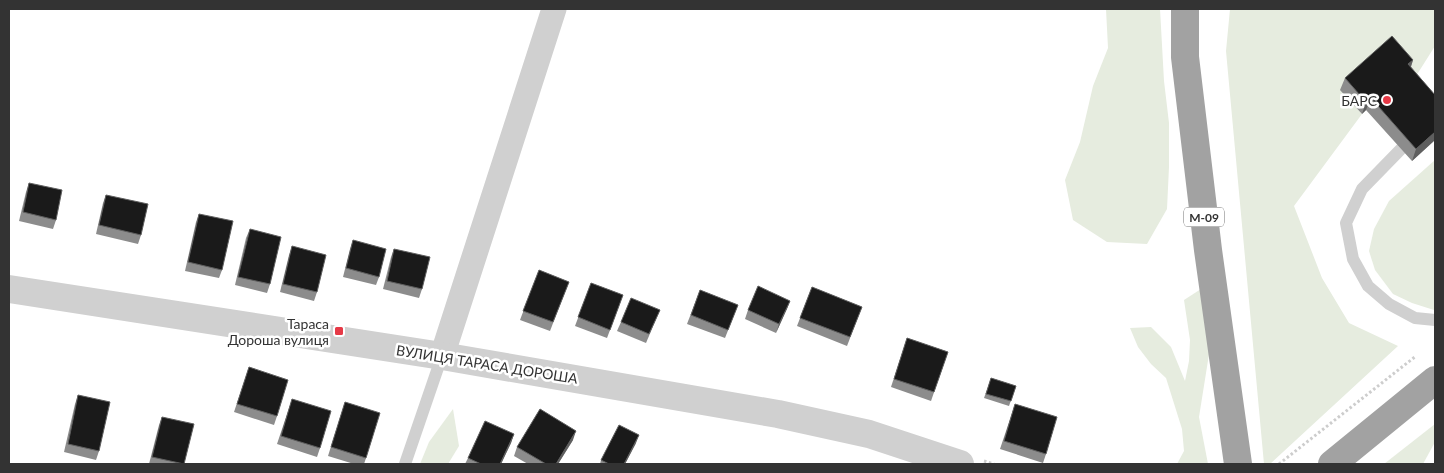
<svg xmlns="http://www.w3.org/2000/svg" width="1444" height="473" viewBox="0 0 1444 473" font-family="Lato,sans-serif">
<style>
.green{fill:#e6ecdf}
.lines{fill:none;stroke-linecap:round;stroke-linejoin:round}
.path{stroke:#cdcdcd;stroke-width:3;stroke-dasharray:2.5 2.5;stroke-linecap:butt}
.service{stroke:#d0d0d0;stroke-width:12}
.minor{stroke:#d0d0d0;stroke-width:25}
.tertiary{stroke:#d0d0d0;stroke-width:28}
.trunk{stroke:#a2a2a2;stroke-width:28}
.wall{fill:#8c8c8c}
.shaded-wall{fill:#5f5f5f}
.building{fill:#1a1a1a;stroke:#5f5f5f}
.poi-dot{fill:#e63946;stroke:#fff;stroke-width:2}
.labels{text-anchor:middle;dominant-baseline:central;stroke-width:5;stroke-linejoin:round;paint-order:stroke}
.shield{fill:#fff;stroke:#707070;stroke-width:1}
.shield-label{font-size:12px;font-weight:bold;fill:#333}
.poi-label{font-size:14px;fill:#333;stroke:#fff;text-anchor:end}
.street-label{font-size:14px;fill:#333;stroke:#fff}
</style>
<rect width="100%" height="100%" fill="#fff"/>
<g class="green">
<path d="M1106 9H1160L1164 81 1169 123V167L1167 209 1147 244 1107 242 1073 220 1065 180 1080 142 1093 86 1108 48Z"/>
<path d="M1230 9H1435V46L1411 84 1341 90 1362 114 1294 206 1322 278 1349 323 1398 346 1270 464H1264L1226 51Z"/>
<path d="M1435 160V310H1434L1412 303 1393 294 1375 270 1369 251 1374 229 1389 201Z"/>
<path d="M1201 289 1209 308 1205 328 1210 348 1199 417 1208 464H1177L1184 451 1182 429 1166 378 1151 364 1138 347 1130 328 1151 327 1171 347 1185 381 1189 361 1190 340 1184 300Z"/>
<path d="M453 409 459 446 448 464H420L429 442Z"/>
<path d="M1435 424V442L1423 464H1384Z"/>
</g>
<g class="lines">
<g class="path">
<path d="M984 461 994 464"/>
<path d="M1279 464 1416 356"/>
</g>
<g class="service">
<path d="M1401 149 1362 189 1346 223 1353 259 1368 286 1389 304 1415 318 1435 320"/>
<path d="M405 464 442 356"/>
</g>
<path class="minor" d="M442 356 554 9"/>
<path class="tertiary" d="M9 289 442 356 778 414 869 434 960 464"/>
<g class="trunk">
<path d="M1185 9V57L1208 250 1238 464"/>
<path d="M1332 464 1435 380"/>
</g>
</g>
<g class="wall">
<path d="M1413 60 1411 67 1435 95V140L1412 161 1366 110 1362 114 1340 90 1345 78Z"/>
<path d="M29 183 56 220 53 229 19 221 26 192Z"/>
<path d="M106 195 141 235 138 244 96 234 103 203Z"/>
<path d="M199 214 222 270 219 278 185 271 196 222Z"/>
<path d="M250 229 270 284 267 293 235 285 246 238Z"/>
<path d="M353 240 379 277 376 285 343 277 350 249Z"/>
<path d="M292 246 317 292 314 301 280 292 289 255Z"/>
<path d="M394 249 422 289 419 298 383 289 391 257Z"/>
<path d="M539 270 569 282 550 331 520 320Z"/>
<path d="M591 283 623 295 607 338 575 326Z"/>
<path d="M812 287 862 307 847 346 797 326Z"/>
<path d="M700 290 738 305 725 338 687 324Z"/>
<path d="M790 301 776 333 745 319 748 310Z"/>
<path d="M660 310 646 343 617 331 621 322Z"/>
<path d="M907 338 948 352 931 401 891 387Z"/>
<path d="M249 367 277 416 274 425 234 412Z"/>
<path d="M991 378 1016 386 1009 406 984 398Z"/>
<path d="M78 395 99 451 96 460 64 452 75 404Z"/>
<path d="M292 399 320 448 317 457 277 444Z"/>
<path d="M345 402 366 458 364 464H354L328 456Z"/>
<path d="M1015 404 1046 454 1043 463 1000 449Z"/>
<path d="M162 417 184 464H149L159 425Z"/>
<path d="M514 434 511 443 501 464H465L468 458Z"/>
<path d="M573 440 558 464H528L514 456 517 447Z"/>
<path d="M636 443 625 464H600L601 460Z"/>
</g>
<g class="shaded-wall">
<path d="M1413 60 1409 72 1408 64Z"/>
<path d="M1371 98 1366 110 1362 114 1366 102Z"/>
<path d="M1435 132V140L1412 161 1416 149Z"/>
<path d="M790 301 787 309 776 333 779 324Z"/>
<path d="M576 431 573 440 558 464H556Z"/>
<path d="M514 434 511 443 501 464H500Z"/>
<path d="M639 435 636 443 625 464H624Z"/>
</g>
<g class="building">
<path d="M1392 36 1413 60 1408 64 1435 95V132L1416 149 1371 98 1366 102 1345 78Z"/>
<path d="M29 183 62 190 56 220 23 212Z"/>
<path d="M106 195 148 204 141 235 99 225Z"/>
<path d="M199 214 233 221 222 270 188 262Z"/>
<path d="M250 229 281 237 270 284 238 277Z"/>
<path d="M353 240 386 249 379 277 346 268Z"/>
<path d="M292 246 326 255 317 292 283 284Z"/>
<path d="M394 249 430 257 422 289 387 281Z"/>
<path d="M539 270 569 282 553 322 523 311Z"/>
<path d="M591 283 623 295 610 330 578 317Z"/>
<path d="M758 286 790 301 779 324 748 310Z"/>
<path d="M812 287 862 307 850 337 800 318Z"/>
<path d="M700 290 738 305 728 330 691 315Z"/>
<path d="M631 298 660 310 649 334 621 322Z"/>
<path d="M907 338 948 352 934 392 894 379Z"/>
<path d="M249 367 288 380 277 416 237 404Z"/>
<path d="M991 378 1016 386 1011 401 986 394Z"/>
<path d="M78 395 110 402 99 451 68 444Z"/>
<path d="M292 399 331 411 320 448 281 436Z"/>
<path d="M345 402 380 413 366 458 331 447Z"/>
<path d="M1015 404 1057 417 1046 454 1004 441Z"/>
<path d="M540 409 576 431 556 464H546L517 447Z"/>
<path d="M162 417 194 424 184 464 152 457Z"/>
<path d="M485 421 514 434 500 464H481L468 458Z"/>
<path d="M619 425 639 435 624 464H609L601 460Z"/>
</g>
<g class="poi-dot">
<circle cx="1387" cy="100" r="5"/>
<rect x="334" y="326" width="10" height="10" rx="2.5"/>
</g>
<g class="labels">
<rect class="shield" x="1184" y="207.5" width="40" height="19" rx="4"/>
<g class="shield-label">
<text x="1204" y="217">М-09</text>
</g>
<g class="poi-label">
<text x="1377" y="100">БАРС</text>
<text x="329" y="323">Тараса<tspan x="329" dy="16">Дороша вулиця</tspan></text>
</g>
<g class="street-label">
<text transform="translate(487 364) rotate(9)">ВУЛИЦЯ ТАРАСА ДОРОША</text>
</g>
</g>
<rect width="1444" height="473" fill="none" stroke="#333333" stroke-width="20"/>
</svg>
